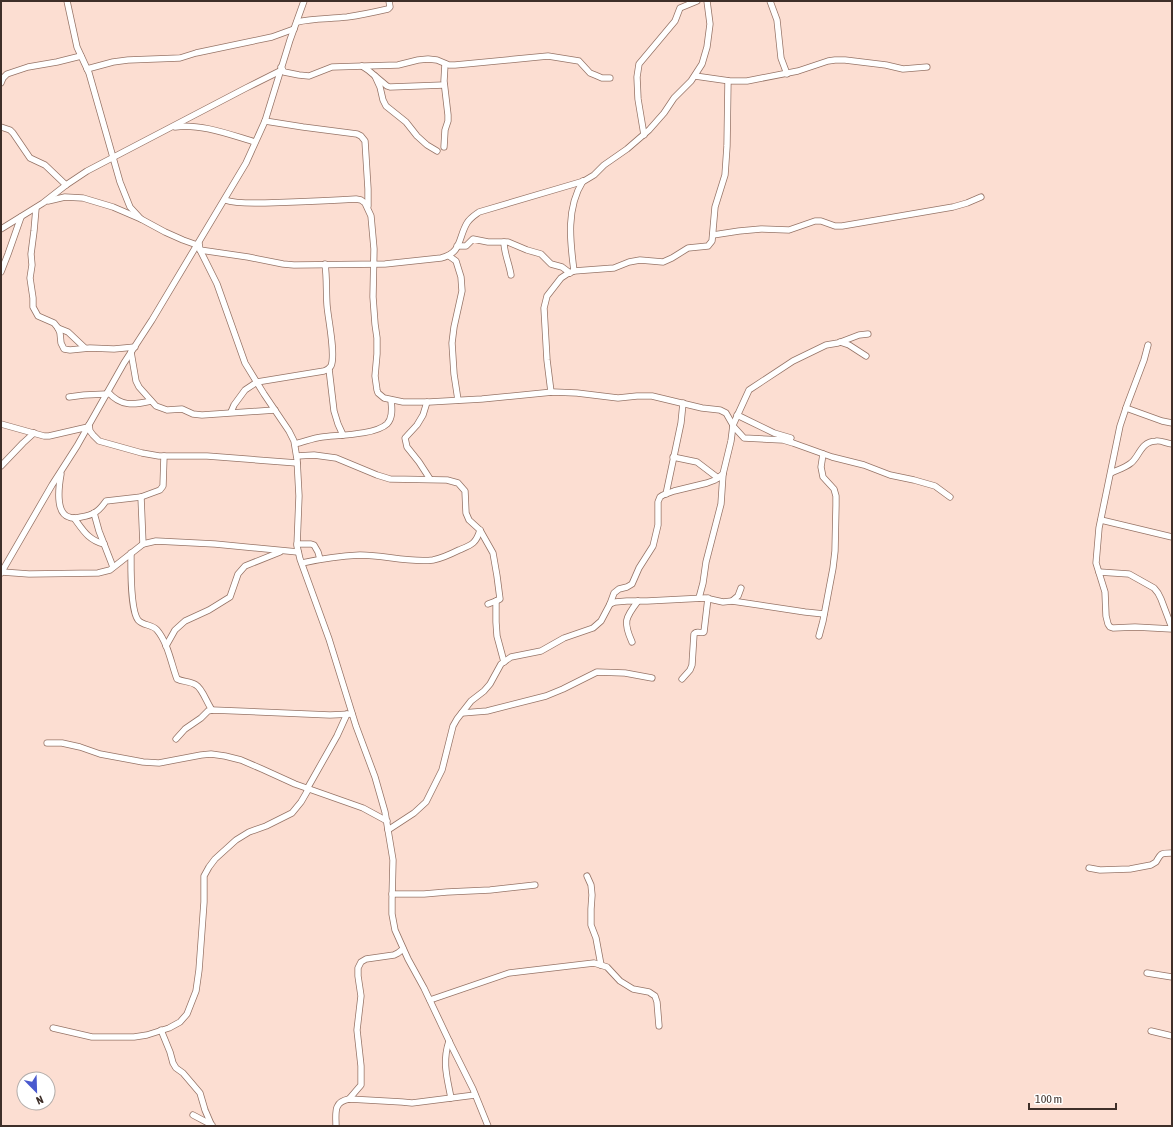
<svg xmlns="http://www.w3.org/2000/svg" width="1173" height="1127" viewBox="0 0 1173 1127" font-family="'Asap Condensed',sans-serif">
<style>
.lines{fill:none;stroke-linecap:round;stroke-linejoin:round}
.street-casing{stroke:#967467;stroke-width:7}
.street{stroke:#fff;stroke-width:5.5}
</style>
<rect width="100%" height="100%" fill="#fcded2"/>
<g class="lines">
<defs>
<g id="street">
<path d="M67 1 77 47 89 73 120 182 130 207 141 219"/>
<path d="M770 1 777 20 781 58 787 74"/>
<path d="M297 22C313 18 330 19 347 17 361 15 375 12 388 9L390 7 389 1"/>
<path d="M362 66 368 70 387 86 390 87 444 85"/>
<path d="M281 67 284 72 299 75 309 76 332 67 398 65 418 60 428 59 437 60 449 65H455L548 56 579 61 590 73 595 75 602 78H610"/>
<path d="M87 69 113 62 128 60 180 58 196 53 272 37 294 29"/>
<path d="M375 76 380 87 383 100 386 106 406 122 417 136 427 145 437 151"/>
<path d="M695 76 730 81H747L798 71 828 61 835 60H845L886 65 903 69 927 67"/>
<path d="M1 83 3 78 7 74 28 67 57 62 81 56"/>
<path d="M265 121 303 127 357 134 361 136 365 141 368 189V206"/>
<path d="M1 127 10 130 13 133 30 158 45 165 66 185"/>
<path d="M175 127C200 123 231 135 255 142"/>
<path d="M644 135 638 99 637 77 639 64 675 21 680 8 697 1"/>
<path d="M444 147 445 130 448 121V115L444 81 445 64"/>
<path d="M225 200C237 204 252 203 265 203 295 202 325 201 356 199L361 200 365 203 371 216 374 249 373 297 375 324 377 338V354L375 376 377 390 378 393 384 398 403 402H429L482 399 553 392 577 393 618 398 637 396H652L702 408 720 410 726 413 734 427 744 438 783 440 793 443 832 457 864 465 890 475 914 480 935 486 950 497"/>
<path d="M48 201 65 197 83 198 113 207 141 219 165 232 183 240 197 245"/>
<path d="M36 208 34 231 31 254 32 265 30 278 33 298V307L38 316 54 323 58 328 60 333 61 343 64 349 70 350 90 348 114 349 135 347"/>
<path d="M1 229 43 203 66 185 87 171 246 88 280 71"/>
<path d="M713 235 739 231 761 229 789 230 815 221H821L835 226H842L953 207 967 203 981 197"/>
<path d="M504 242C504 253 509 263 511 275"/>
<path d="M199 243 200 250 217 284 245 363 264 394 289 431 294 441 297 459 299 496 297 546 300 559 329 639 356 726 375 777 385 812 393 860 392 900V914L395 930 408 959 424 988 451 1045 473 1089 488 1126"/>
<path d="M457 246H466L473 239 488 242H508L527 250 541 254 551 264 562 267 570 273"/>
<path d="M200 250 248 257 283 264 294 265 385 264 441 258C462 253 458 238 467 223 470 218 475 215 479 212L584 181 594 175 604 165 627 149 649 130 664 113 674 98 691 81 702 64 707 47 710 24 707 1"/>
<path d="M449 256 456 261 461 277 462 291 454 327 452 343 454 374 458 400"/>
<path d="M574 271C570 241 566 208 583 181"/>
<path d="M1 272 8 254 21 217"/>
<path d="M58 328 68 332 85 348"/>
<path d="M840 342 849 345 866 356"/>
<path d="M1148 345 1144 360 1127 405 1120 426 1099 528 1096 563 1105 592 1106 616 1108 624 1110 627 1113 628 1135 627 1172 629"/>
<path d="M131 352 136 381 139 387 156 406 167 410 182 409 193 414 202 415 275 410"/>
<path d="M329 369 334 411 338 424 343 435"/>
<path d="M108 392C121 407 134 405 151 401"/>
<path d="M551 392 547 360 544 308 547 296 561 278 567 274 574 271 614 268 629 262 640 260 663 262 672 258 688 248 708 246 712 241 715 207 725 175 727 146 728 81"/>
<path d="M69 397 84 395 107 394"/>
<path d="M427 402 423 415 417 425 405 438 407 447 419 462 430 479"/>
<path d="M1126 408 1162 421 1172 423"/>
<path d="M231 412 234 405 245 390 257 382 324 371C327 370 329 369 331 366 336 354 328 319 327 305 326 291 327 278 325 264"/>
<path d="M737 415 774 433 791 438"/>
<path d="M1 424 44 436H49L88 427"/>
<path d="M89 425 90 431 93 435 99 441 142 453 159 456H207L297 463"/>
<path d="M295 444C304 442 313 438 322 437 338 435 375 435 387 424 393 418 392 408 391 400"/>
<path d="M297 456 314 455 336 458 377 475 390 479 447 480 458 483 465 491 466 513 469 520 480 530 493 553 497 576 500 599 496 601 488 604"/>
<path d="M673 457 697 462 718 478"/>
<path d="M1 466 23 443 34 433"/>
<path d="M1111 473C1117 470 1125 468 1131 463 1140 456 1140 442 1156 441 1161 440 1167 444 1172 444"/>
<path d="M61 474C59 485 55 513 69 517 73 519 77 518 81 517 94 515 99 511 106 501L141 497 160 490 163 486 164 456"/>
<path d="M666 494 681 423 683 403"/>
<path d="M141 497 143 544"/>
<path d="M94 513 99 531 113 567"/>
<path d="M74 518C83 530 88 540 104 544"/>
<path d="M1101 520 1172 537"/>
<path d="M297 544H311L314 545 318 552 320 559"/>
<path d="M131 553C131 567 130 609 138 620 143 626 152 624 157 630 168 643 171 663 177 679 183 682 190 681 196 685 202 688 207 703 212 710"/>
<path d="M302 563C320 559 340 556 360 555 384 555 409 563 433 560 443 558 451 554 459 550 471 545 476 544 480 530"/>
<path d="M2 572 29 574 98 573 110 570 143 544 156 541 215 544 298 552"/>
<path d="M1099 572 1129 574 1154 588 1158 593 1161 599 1172 628"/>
<path d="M1 573 52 485 77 446 124 363 152 320 246 163 265 121 290 40 304 1"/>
<path d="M699 598 703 583 706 562 721 504 723 474 731 441 733 425 749 390 793 361 826 345 838 343 859 335 868 334"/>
<path d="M496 601V622L497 636 504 662"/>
<path d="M732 601 805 612 824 614"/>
<path d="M610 604 614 593 619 589 627 587 632 584 639 568 653 546 658 525V502L660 497 663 495 674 491 707 483 715 480 723 474"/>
<path d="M819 636 823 621 833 568 835 551 836 505V496L834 489 823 477 821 467 823 454"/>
<path d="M632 642C623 622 625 618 638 601"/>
<path d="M166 646 175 630 185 621 209 610 230 597 238 574 245 566 280 552"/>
<path d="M682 679 690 670 692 665 694 634C697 630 700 634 704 632L708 598"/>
<path d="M462 713 487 711 546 696 563 689 597 672 625 673 652 678"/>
<path d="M176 739 185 729 201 718 208 711 212 710 330 715 352 714"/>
<path d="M47 743H62L80 747 100 754 143 762 159 763 201 755 211 754 225 756 241 760 262 769 295 784 363 808 387 821"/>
<path d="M307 789 337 736 347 714"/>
<path d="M388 830 414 813 426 802 442 770 453 726 457 719 471 701 484 691 490 684 501 664 511 657 541 651 564 638 593 628 601 621 610 604 615 602 627 601H647L705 598 723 602 732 601 738 596 741 588"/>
<path d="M1089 868 1100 870 1130 869 1151 865 1156 862C1161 853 1161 853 1172 853"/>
<path d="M587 876 591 885 592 895 591 909V925L596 938 601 965"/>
<path d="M392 894H424L447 892 490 890 535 885"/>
<path d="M1147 973 1172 977"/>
<path d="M430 1000 509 973 594 963 607 967 620 981 633 989 649 992 655 996 657 1002 659 1026"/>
<path d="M53 1028 92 1037H134L147 1035 169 1028 180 1022 187 1014 196 991 199 970 204 902V876L209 867 215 859 236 840 249 832 266 826 292 813 301 802 308 790"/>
<path d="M161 1030 170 1052 173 1063 176 1068 183 1073 200 1093 205 1110 211 1124"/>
<path d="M1151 1031 1172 1036"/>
<path d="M449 1041C442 1062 447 1077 451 1098"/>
<path d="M349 1099 361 1085V1066L357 1030 361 996 358 976V968L361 962 366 959 394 955 398 953 403 949"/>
<path d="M193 1115 212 1125"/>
<path d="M336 1126C336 1113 333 1102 349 1099L402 1102 412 1103 475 1095"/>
</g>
</defs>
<use href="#street" class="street-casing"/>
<use href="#street" class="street"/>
</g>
<rect width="1173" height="1127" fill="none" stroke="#3e2f29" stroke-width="4"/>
<g transform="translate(36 1091) rotate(157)"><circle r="19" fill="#ffffff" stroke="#b2aca9"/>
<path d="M0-3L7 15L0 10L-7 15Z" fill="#4959ce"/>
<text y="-6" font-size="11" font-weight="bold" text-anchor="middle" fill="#3e2f29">N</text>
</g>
<path d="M1029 1103v6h87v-6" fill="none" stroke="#3e2f29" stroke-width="2"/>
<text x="1035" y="1103" font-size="12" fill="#3e2f29" stroke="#ffffff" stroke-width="3" paint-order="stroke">100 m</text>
</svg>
